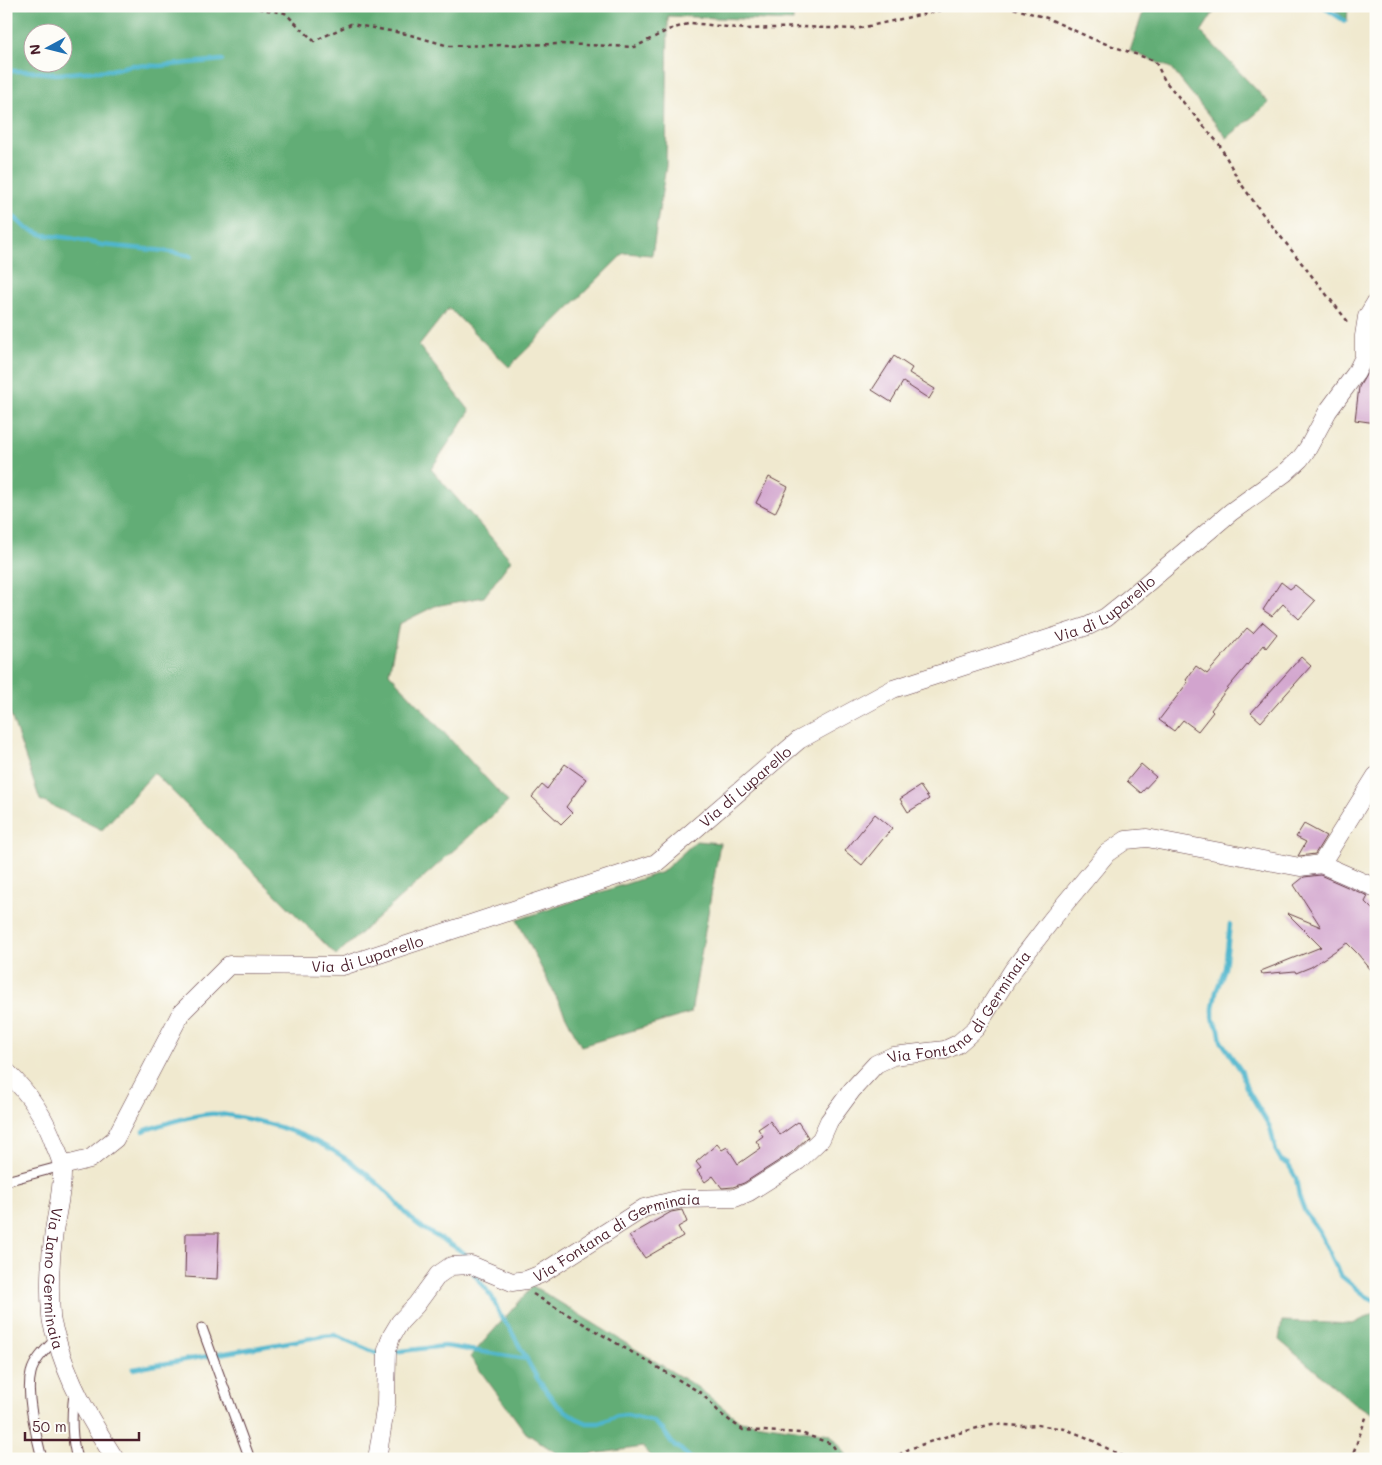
<svg xmlns="http://www.w3.org/2000/svg" width="1382" height="1465" viewBox="0 0 1382 1465" font-family="Mali,sans-serif">
<style>
.forest{fill:#62ad76;stroke:#566650;fill-rule:evenodd}
.lines{fill:none;stroke-linecap:round;stroke-linejoin:round}
.stream{stroke:#4fb6cd;stroke-width:4.5}
.building{fill:#d2a4ce}
.service-casing{stroke:#633d44;stroke-width:11}
.minor-casing{stroke:#633d44;stroke-width:19}
.path{stroke:#633d44;stroke-width:2.5;stroke-dasharray:4 4;stroke-linecap:butt}
.service{stroke:#fff;stroke-width:9}
.minor{stroke:#fff;stroke-width:18}
.labels{text-anchor:middle;dominant-baseline:central;stroke-width:4;stroke-linejoin:round;paint-order:stroke}
.street-label{font-size:15px;fill:#4a1f2b;stroke:#fdfcf7}
</style>
<rect width="100%" height="100%" fill="#fdfcf7"/>
<filter id="ink" filterUnits="userSpaceOnUse"><feTurbulence type="fractalNoise" baseFrequency=".02" numOctaves="2"/><feDisplacementMap in="SourceGraphic" scale="10" xChannelSelector="R" yChannelSelector="G"/><feConvolveMatrix kernelMatrix="1 2 1 2 8 2 1 2 1" color-interpolation-filters="sRGB"/></filter>
<filter id="wash" filterUnits="userSpaceOnUse"><feTurbulence type="fractalNoise" baseFrequency=".0096" numOctaves="4" result="noise"/><feDisplacementMap in="SourceGraphic" scale="20" xChannelSelector="R" yChannelSelector="G"/><feGaussianBlur stdDeviation="1.12" result="paint"/><feColorMatrix in="noise" values="0 0 0 0 0 0 0 0 0 0 0 0 0 0 0 0 0 1.4 0 .05"/><feComposite in="paint" operator="in"/></filter>
<g filter="url(#wash)">
<rect width="100%" height="100%" fill="#f0e9cf"/>
<g class="forest">
<path d="M6 6H793V21L668 16 666 166 652 255 624 253 509 367 449 308 419 346 470 411 431 469 511 560 484 597 435 606 399 624 389 673 508 802 336 955 154 773 102 830 40 800 6 701ZM62 32V62H32V32Z"/>
<path d="M1145 6 1217 7 1201 32 1269 103 1227 138 1171 68 1130 51Z"/>
<path d="M1331 6H1348L1347 21Z"/>
<path d="M696 841 720 843 691 1013 581 1046 517 920 662 872Z"/>
<path d="M533 1286 697 1387 740 1421 830 1434 850 1459H652L643 1447 564 1458 526 1433 470 1357Z"/>
<path d="M1376 1312V1415L1355 1404 1279 1340 1282 1321 1353 1324Z"/>
</g>
<g class="lines">
<g class="stream">
<path d="M1324 6 1328 10 1345 21"/>
<path d="M6 71H27L56 74 111 70 133 65 159 66 222 60"/>
<path d="M6 214 13 216 26 228 44 235 70 238 102 245 165 251 191 256"/>
<path d="M1230 924 1225 968 1216 992 1213 1008V1019L1219 1029 1221 1041 1242 1072 1246 1087 1270 1127 1276 1151 1281 1160 1288 1164 1296 1178 1299 1196 1305 1212 1319 1231 1340 1275 1366 1296 1376 1301"/>
<path d="M143 1131C163 1124 189 1116 209 1114 221 1113 232 1116 243 1118 293 1127 341 1149 378 1184 392 1195 401 1210 415 1222 432 1237 455 1243 472 1260"/>
<path d="M474 1272V1274L492 1297 500 1315 509 1327 537 1378 556 1404 576 1418 587 1423H599L617 1416 627 1415 652 1421 663 1430 675 1447H678L691 1459"/>
<path d="M392 1352 445 1346 527 1359"/>
<path d="M133 1369 324 1336 335 1335 378 1354H382"/>
</g>
</g>
<g id="blocks">
<g class="building">
<path d="M894 356 912 368 909 373 935 389 929 399 903 382 891 402 872 390Z"/>
<path d="M1370 368 1376 369V423L1355 420 1359 387Z"/>
<path d="M769 477 788 487 775 513 756 503Z"/>
<path d="M1281 582 1290 589 1295 585 1315 601 1299 619 1283 604 1272 616 1263 610Z"/>
<path d="M1263 622 1277 634 1266 648 1264 645 1227 689 1211 710 1213 712 1198 731 1183 720 1174 731 1159 720 1188 682 1186 680 1196 666 1207 674 1247 628 1253 633Z"/>
<path d="M1301 657 1311 666 1261 722 1251 713Z"/>
<path d="M565 764 586 779 566 807 572 813 561 824 532 797 542 785 547 789Z"/>
<path d="M1141 764 1156 777 1141 793 1127 781Z"/>
<path d="M920 786 929 799 908 812 900 799Z"/>
<path d="M875 814 892 828 862 865 845 851Z"/>
<path d="M1304 824 1326 836 1315 854 1300 856H1298L1306 842 1296 837Z"/>
<path d="M1320 875 1368 896 1365 902 1376 913V976L1357 953 1347 943 1311 967 1296 973 1295 971 1262 974 1261 971 1321 947 1287 913 1321 927 1294 885 1304 877Z"/>
<path d="M770 1121 780 1135 798 1122 808 1137 791 1153 744 1183 733 1187 722 1188 713 1176 705 1182 697 1171 701 1168 696 1162 717 1144 722 1150 727 1147 738 1164 761 1148 756 1141 763 1136 758 1129Z"/>
<path d="M682 1210 687 1222 678 1227 683 1236 645 1258 629 1236 671 1212Z"/>
<path d="M186 1233H219L217 1279 185 1277Z"/>
</g>
</g>
</g>
<g filter="url(#ink)">
<use href="#blocks" fill-opacity="0" stroke="#633d44" stroke-width="1"/>
<g class="lines">
<defs>
<g id="service">
<path d="M6 1181 62 1166"/>
<path d="M202 1328 250 1459"/>
<path d="M74 1394C71 1416 71 1437 77 1459"/>
<path d="M42 1459C37 1437 25 1395 31 1373 34 1360 47 1348 56 1339"/>
</g>
<g id="minor">
<path d="M1321 864 1376 776"/>
<path d="M1321 864 1376 888"/>
<path id="s1" d="M6 1071C29 1093 45 1116 55 1146 58 1153 62 1161 62 1168 63 1190 57 1210 54 1231 50 1258 49 1288 51 1315 51 1322 54 1330 56 1337 68 1383 90 1419 115 1459"/>
<path id="s2" d="M62 1166 90 1159 115 1139 181 1013 229 965 343 966 656 863 799 740 893 689 1088 626 1106 617 1126 601 1231 512 1285 473 1300 459 1308 448 1328 411 1356 373 1364 357V336L1367 317 1376 302"/>
<path id="s3" d="M377 1459 386 1404 387 1350 391 1337 400 1322 416 1305 438 1275 451 1266 471 1265 512 1282 526 1280 541 1274 644 1208 681 1199 735 1198 749 1192 798 1161 821 1139 829 1121 852 1090 876 1064 893 1056 945 1050 958 1044 976 1028 1013 970 1053 918 1107 853 1126 840 1147 838 1300 867 1321 864"/>
</g>
</defs>
<use href="#service" class="service-casing"/>
<use href="#minor" class="minor-casing"/>
<g class="path">
<path d="M243 6 285 13 314 41 351 24 407 34 449 46 561 44 635 47 668 30 691 23 746 29 802 27 856 29 960 6"/>
<path d="M1006 6 1047 18 1095 40 1155 61 1165 81 1219 144 1239 181 1262 213 1349 323"/>
<path d="M533 1294 701 1393 722 1415 743 1430 801 1433 832 1444 841 1459"/>
<path d="M892 1459 909 1449 941 1438 992 1424 1021 1426 1037 1425 1065 1429 1088 1438 1127 1459"/>
<path d="M1178 1459 1192 1457 1196 1459"/>
<path d="M1351 1459 1367 1415"/>
</g>
<use href="#service" class="service"/>
<use href="#minor" class="minor"/>
</g>
</g>
<g class="labels">
<g class="street-label">
<text stroke="none"><textPath href="#s2" startOffset="1238">Via di Luparello</textPath></text>
<text stroke="none"><textPath href="#s2" startOffset="832">Via di Luparello</textPath></text>
<text stroke="none"><textPath href="#s2" startOffset="411">Via di Luparello</textPath></text>
<text stroke="none"><textPath href="#s3" startOffset="832">Via Fontana di Germinaia</textPath></text>
<text stroke="none"><textPath href="#s3" startOffset="398">Via Fontana di Germinaia</textPath></text>
<text stroke="none"><textPath href="#s1" startOffset="225">Via Iano Germinaia</textPath></text>
</g>
</g>
<rect width="1382" height="1465" fill="none" stroke="#fdfcf7" stroke-width="25"/>
<g transform="translate(48 48) rotate(263)"><circle r="24" fill="#fdfcf7" stroke="#b5a4a5"/>
<path d="M0-4L9 19L0 12L-9 19Z" fill="#1f6fb2"/>
<text y="-8" font-size="14" font-weight="bold" text-anchor="middle" fill="#4a1f2b">N</text>
</g>
<path d="M25 1432v8h114v-8" fill="none" stroke="#4a1f2b" stroke-width="2.5"/>
<text x="32" y="1432" font-size="15" fill="#4a1f2b" stroke="#fdfcf7" stroke-width="4" paint-order="stroke">50 m</text>
</svg>
